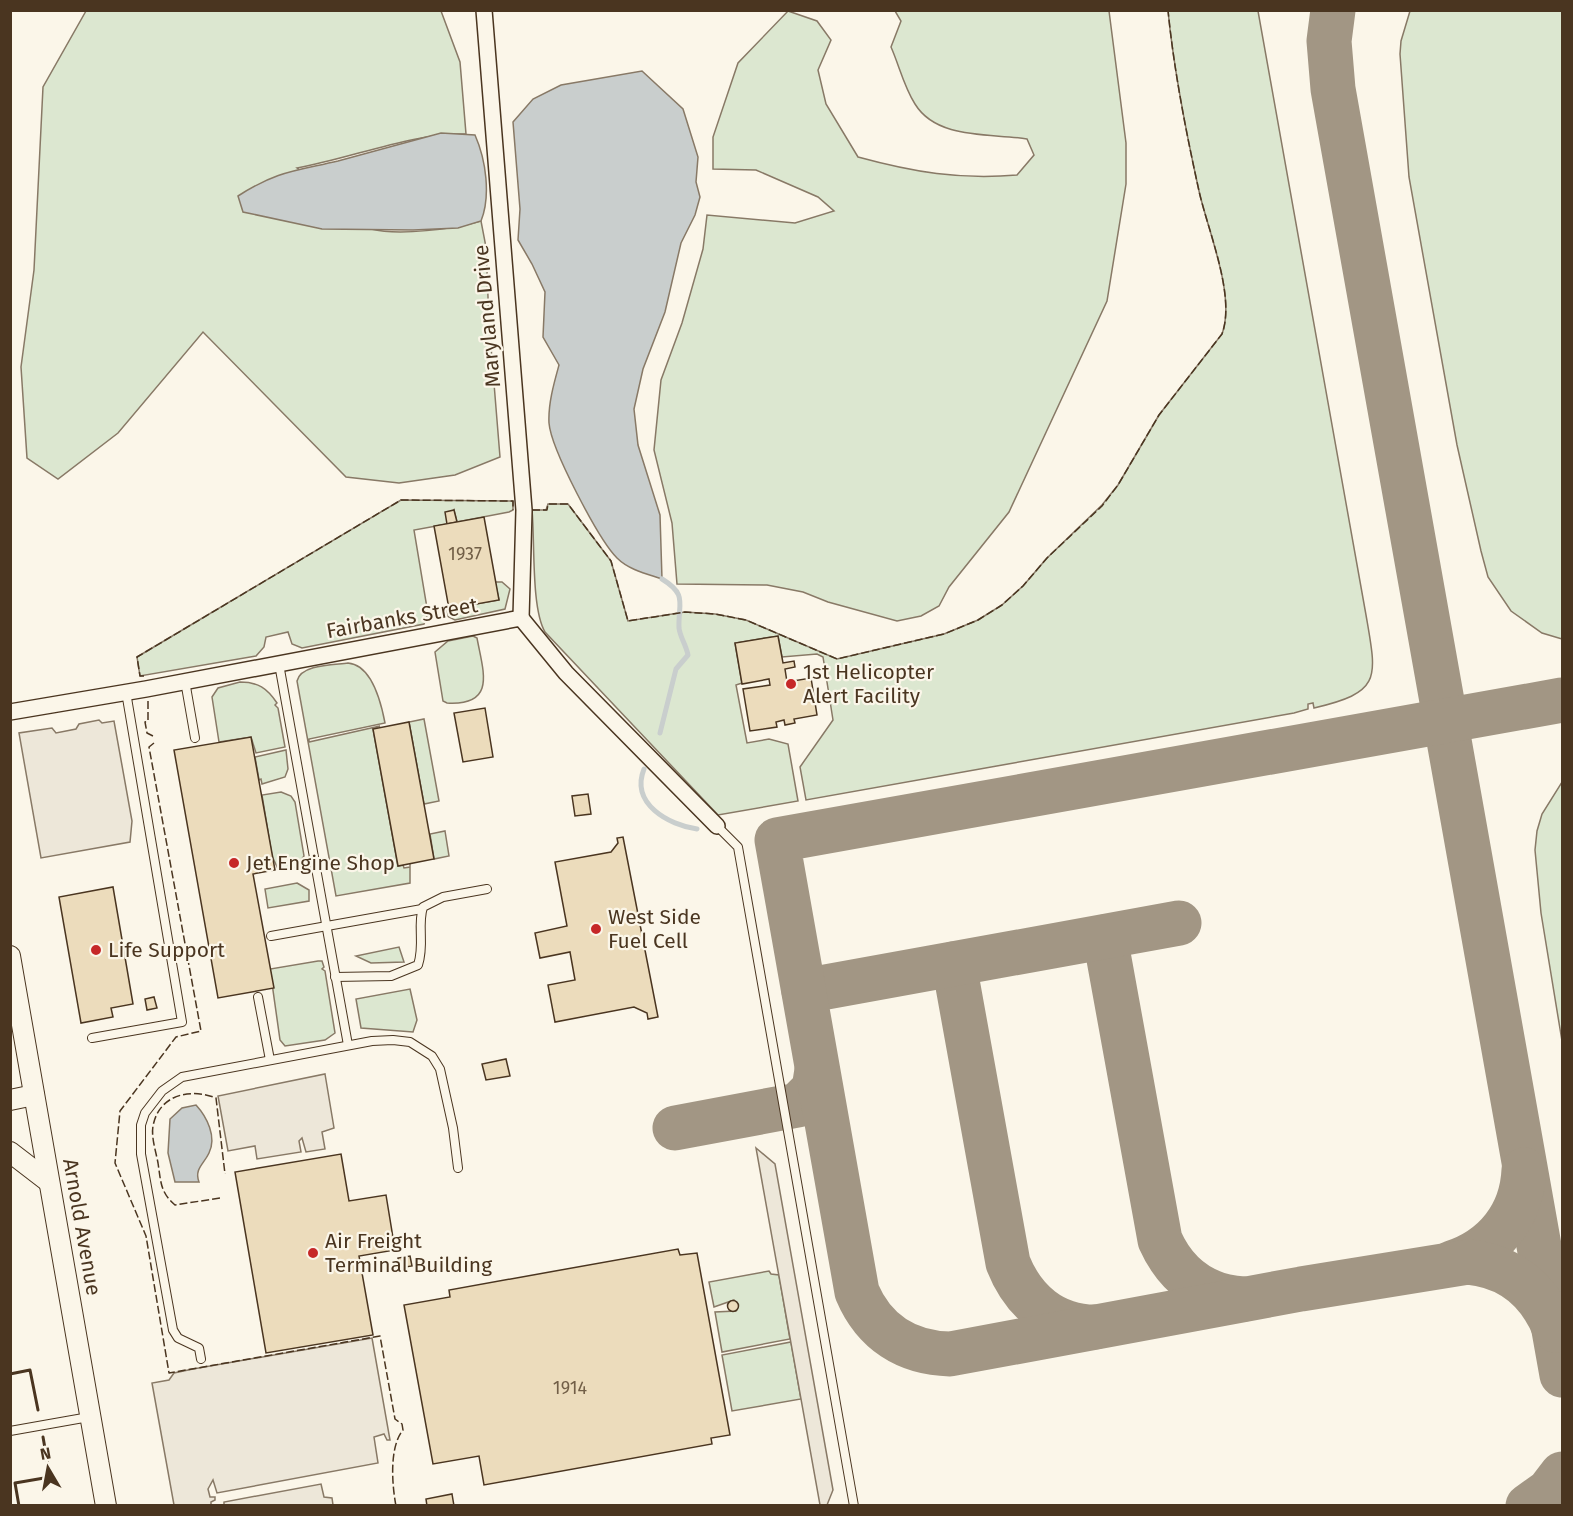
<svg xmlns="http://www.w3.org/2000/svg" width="1573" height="1516" viewBox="0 0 1573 1516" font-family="'Fira Sans',sans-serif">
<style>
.green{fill:#dce7d0;stroke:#887966;stroke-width:1.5}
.parking{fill:#ede7d9;stroke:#887966;stroke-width:1.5}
.water{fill:#c9cecd;stroke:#887966;stroke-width:1.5}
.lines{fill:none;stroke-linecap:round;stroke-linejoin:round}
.stream{stroke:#c9cecd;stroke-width:5}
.taxiway{stroke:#a29684;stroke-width:45}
.building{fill:#ecdcbc;stroke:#4a3520;stroke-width:1.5}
.service-casing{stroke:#4a3520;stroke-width:10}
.minor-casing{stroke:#4a3520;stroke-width:18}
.tertiary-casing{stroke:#4a3520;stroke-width:22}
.service{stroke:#fbf6e9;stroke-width:8}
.minor{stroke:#fbf6e9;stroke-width:15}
.tertiary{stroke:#fbf6e9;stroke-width:20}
.fence{stroke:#4a3520;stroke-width:1.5;stroke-dasharray:8 3;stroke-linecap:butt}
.wall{stroke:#4a3520;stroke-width:3}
.poi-dot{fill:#c62828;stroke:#fbf6e9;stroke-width:2}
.labels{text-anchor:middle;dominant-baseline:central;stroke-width:4.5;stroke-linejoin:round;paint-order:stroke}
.number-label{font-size:18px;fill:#725f47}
.street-label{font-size:21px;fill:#4a3520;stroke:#fbf6e9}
.poi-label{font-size:21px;fill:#4a3520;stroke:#fbf6e9;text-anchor:start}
</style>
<rect width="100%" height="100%" fill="#fbf6e9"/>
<g class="green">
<path d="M86 11H441L460 62 466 134C415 132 349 159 297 168 309 177 362 226 371 229 399 236 454 229 481 221L486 247 489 322 500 457 455 475 399 483 346 477 203 332 118 433 58 479 27 458 21 367 34 270 43 87Z"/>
<path d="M788 11 817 21 831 40 818 70 826 104 858 157C913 172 960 180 1017 175L1034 155 1027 139C991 133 937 140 915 104 904 87 899 65 891 47L901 21 895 11H1109L1126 143V184L1107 301 1009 512 949 587 939 606 921 616 897 621 828 602 803 592 767 585 677 584 672 523 654 450 661 380 682 323 703 249 707 215 795 223 834 211 818 197 756 170 713 169V137L738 63Z"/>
<path d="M1168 11H1258L1366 615C1377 679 1382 692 1314 708L1313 703 1308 704V709L1294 713 806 800 800 767 833 720 823 657 817 654 782 657 778 636 735 643 742 683 736 685 747 743 769 739 788 744 798 801 718 815 545 632C531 608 535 541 532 510H546L548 504H568L611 561 628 621 685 612 715 614 746 620 837 659 944 634 978 620 1002 605 1023 586 1047 558 1102 505 1118 485 1159 415 1222 334C1236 296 1208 231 1199 191 1186 132 1174 71 1168 11Z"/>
<path d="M1410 11H1562V639L1542 633 1511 611 1488 577 1481 551 1457 445 1409 177 1400 54 1401 41Z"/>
<path d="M401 500 513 501V510L509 512 457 522 454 510 447 524 414 530 428 614 424 624 302 648 292 644 288 632 266 637 264 647 256 656 140 676 137 657Z"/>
<path d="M495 582H502L510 589 505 609 455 620 447 616V609L499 600Z"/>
<path d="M473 636 477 638C483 671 497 706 447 703L443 701 435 652 448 641Z"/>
<path d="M348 663C372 665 381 702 385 723L309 739V742L380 726 373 729 398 866 403 865 404 868 410 867V864V883L336 896 297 681C301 664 334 665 348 663Z"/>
<path d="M240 682C258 682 267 688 277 703L275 705 278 708 285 747 256 753 251 737 219 742 212 697 218 688Z"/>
<path d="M424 719 439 801 424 804 409 722Z"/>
<path d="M286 750 288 769 285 777 262 784 261 779 259 780 255 757Z"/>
<path d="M1562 782V1041L1541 913 1535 850 1537 831 1542 814Z"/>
<path d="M281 792 291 796 295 802 304 856 296 867 279 871 272 856 262 795Z"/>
<path d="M445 831 449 856 434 859 430 834Z"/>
<path d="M297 883 309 890V901L268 908 265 889Z"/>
<path d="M399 947 404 962 371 963 356 956Z"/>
<path d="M318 961H322L324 967 322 969 325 971 335 1033 325 1040 285 1046 280 1040 270 969Z"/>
<path d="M410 989 417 1020 413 1032 361 1028 356 999Z"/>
<path d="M769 1271 771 1274 779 1275 790 1339 722 1352 715 1312 736 1311 738 1307 734 1300 714 1307 709 1282Z"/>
<path d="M791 1342 801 1399 732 1411 722 1355Z"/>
</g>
<g class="parking">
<path d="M99 720 102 723 114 721 132 821 130 842 41 858 19 733 52 728 56 733 76 729 79 724Z"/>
<path d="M325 1074 334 1128 322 1132 325 1149 306 1152 302 1138 299 1141 301 1152 257 1159 255 1146 228 1151 218 1096Z"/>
<path d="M756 1148 775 1164 833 1490 827 1505H820Z"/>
<path d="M372 1338 390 1440H387L384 1434 374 1437 378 1463 217 1493 213 1480 208 1489 210 1497H215V1500L211 1502V1505H174L152 1383 169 1380 174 1373 193 1369Z"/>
<path d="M321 1484 324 1497 332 1498 333 1505H224V1502Z"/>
</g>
<g class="water">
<path d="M642 71 683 109 698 157 696 182 700 197 695 215 681 243 665 312 643 369 634 409 638 445 660 515 662 579C647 574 629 570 617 558 599 540 551 449 549 423 548 404 554 383 559 365L543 337 545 292 532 264 518 240 520 209 513 122 533 99 561 85Z"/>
<path d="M441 133 475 135C486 160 491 196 481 221L458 228 413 230 322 229 243 212 238 196C277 171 295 171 338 161 372 152 407 142 441 133Z"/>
<path d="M196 1105C207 1117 217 1137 209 1153 204 1164 194 1169 199 1182H175L168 1153 170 1119 182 1108Z"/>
</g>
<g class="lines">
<g class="stream">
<path d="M660 733 676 669 688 655C686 645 680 637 679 628 678 603 688 595 662 579"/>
<path d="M644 769C630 804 669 825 697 829"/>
</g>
<g class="taxiway">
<path d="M1333 10 1329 41 1333 89 1562 1375"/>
<path d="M1105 937 1160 1240C1176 1276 1204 1297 1244 1299"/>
<path d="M954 964 1008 1263C1023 1301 1053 1327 1095 1327"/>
<path d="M804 991 1179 923"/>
<path d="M675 1128 798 1105 814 1089 817 1070"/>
<path d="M1452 1263C1495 1249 1522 1215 1524 1170"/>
<path d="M1555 1330C1540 1291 1510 1266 1468 1262L1301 1289 950 1354C906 1353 874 1332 857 1292L777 840 1562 700"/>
<path d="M1528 1506 1549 1491 1562 1474"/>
</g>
</g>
<g class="building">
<path d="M454 510 457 522 447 524 445 512Z"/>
<path d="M484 517 499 600 449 609 434 526Z"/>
<path d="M778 636 783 663 794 661 795 667 785 669 787 682 811 678 817 715 794 719 795 723 785 725 784 720 776 722 777 727 750 731 743 689 770 685 769 679 742 684 735 643Z"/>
<path d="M485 708 493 757 463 762 454 713Z"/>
<path d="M409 722 434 859 398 866 373 729Z"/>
<path d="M251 737 275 870 253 874 274 988 218 998 174 750Z"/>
<path d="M588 794 591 814 575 816 572 796Z"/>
<path d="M623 837 658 1017 648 1019 647 1013 634 1007 555 1022 548 985 575 980 570 952 540 958 535 933 567 926 555 862 611 852 618 843 617 838Z"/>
<path d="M113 887 133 1004 111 1008 113 1017 81 1023 59 897Z"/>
<path d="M154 997 157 1008 147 1010 145 999Z"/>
<path d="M506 1059 510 1076 486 1080 482 1064Z"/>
<path d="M341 1154 349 1201 386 1195 395 1250 359 1256 373 1335 266 1353 235 1172Z"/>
<path d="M678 1249 680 1255 697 1253 730 1435 711 1438 712 1444 484 1485 479 1456 433 1464 404 1305 450 1297 449 1290Z"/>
<path d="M410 1256 412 1266 399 1268 398 1258Z"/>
<circle cx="733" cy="1306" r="5.5"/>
<path d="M452 1494 454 1506H427L426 1499Z"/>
</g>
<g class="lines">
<defs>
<g id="service">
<path d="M279 664 348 1045"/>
<path d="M185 681 195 738"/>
<path d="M717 826 738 847 854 1506"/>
<path d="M271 936 422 909"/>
<path d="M335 977 391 976 418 965C425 944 417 926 423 907L443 897 487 889"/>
<path d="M258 997 270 1060"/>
<path d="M92 1038 182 1022 126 692"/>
<path d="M201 1359 199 1348 178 1338 173 1330 141 1154V1125L145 1113 162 1091 182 1077 372 1041 393 1040 410 1042 432 1056 440 1069 453 1128 458 1168"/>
<path d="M10 1431 89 1417"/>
</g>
<g id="minor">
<path d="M484 10 524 510 521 618"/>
<path d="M10 712 146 689 521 618 566 673 717 826"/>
</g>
<g id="tertiary">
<path d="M10 956 106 1506"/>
<path d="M10 1100 34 1095"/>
<path d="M10 1152 49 1182"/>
</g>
</defs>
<use href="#service" class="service-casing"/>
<use href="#minor" class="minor-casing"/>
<use href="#tertiary" class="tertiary-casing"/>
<use href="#service" class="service"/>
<use href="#minor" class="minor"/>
<use href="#tertiary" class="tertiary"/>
<g class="fence">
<path d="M532 510H547L548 504H568L611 561 628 621 685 612 715 614 746 620 837 659 944 634 978 620 1002 605 1023 586 1047 558 1102 506 1118 485 1159 415 1222 334C1236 296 1208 231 1199 191 1186 132 1174 71 1168 10"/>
<path d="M144 676H140L137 657 401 500 513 501V510"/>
<path d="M148 701V721L145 722 147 733 153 736"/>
<path d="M154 743 149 747 201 1031 176 1037 120 1111 115 1163 146 1236 169 1373 380 1336 395 1419 402 1424 403 1430C389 1447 392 1485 396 1506"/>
<path d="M220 1198 175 1205C160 1192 161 1182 158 1163 156 1152 151 1137 153 1126 159 1094 191 1088 216 1098L225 1174"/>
</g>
<g class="wall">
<path d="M10 1374 30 1370 38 1410"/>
<path d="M19 1506 15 1483 50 1477 43 1437"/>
</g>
</g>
<g class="poi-dot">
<circle cx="791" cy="684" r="6"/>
<circle cx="234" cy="863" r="6"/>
<circle cx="596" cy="929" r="6"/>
<circle cx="96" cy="950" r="6"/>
<circle cx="313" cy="1253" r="6"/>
</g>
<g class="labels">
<g class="number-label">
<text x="465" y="554">1937</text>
<text x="570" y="1388">1914</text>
</g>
<g class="street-label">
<text transform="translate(487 316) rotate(-95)">Maryland Drive</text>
<text transform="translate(402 618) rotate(-10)">Fairbanks Street</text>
<text transform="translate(82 1227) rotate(80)">Arnold Avenue</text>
</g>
<g class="poi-label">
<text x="803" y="672">1st Helicopter<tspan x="803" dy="24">Alert Facility</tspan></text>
<text x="246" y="863">Jet Engine Shop</text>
<text x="608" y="917">West Side<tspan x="608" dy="24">Fuel Cell</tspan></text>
<text x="108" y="950">Life Support</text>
<text x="325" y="1241">Air Freight<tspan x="325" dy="24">Terminal Building</tspan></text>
</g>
</g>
<rect width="1573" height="1516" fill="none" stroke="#4a3520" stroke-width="24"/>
<g transform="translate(48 1468) rotate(350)" stroke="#fbf6e9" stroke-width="4.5" paint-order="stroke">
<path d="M0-4.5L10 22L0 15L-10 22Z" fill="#4a3520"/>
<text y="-9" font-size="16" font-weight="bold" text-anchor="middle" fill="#4a3520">N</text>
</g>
</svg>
